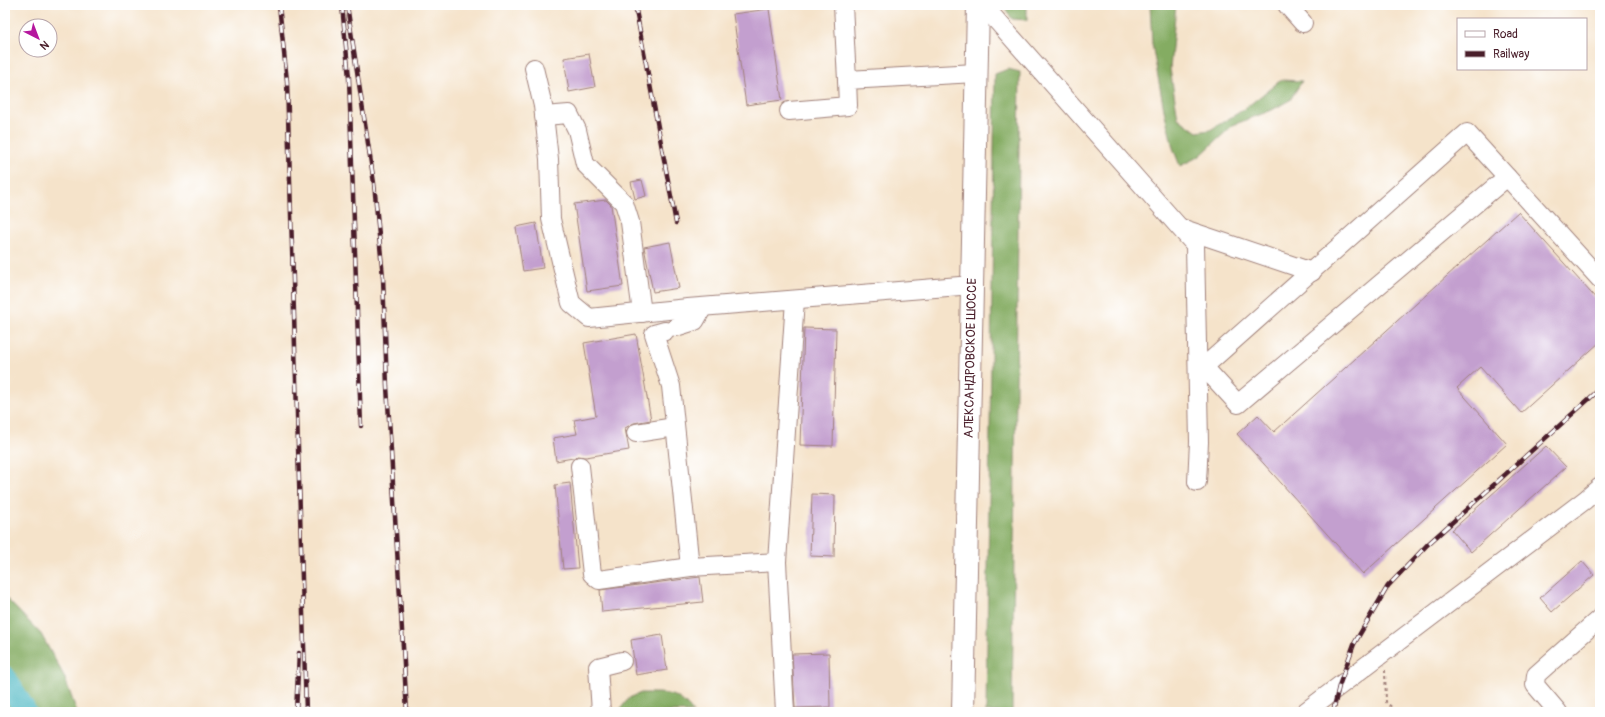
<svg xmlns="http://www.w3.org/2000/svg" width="1605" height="717" viewBox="0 0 1605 717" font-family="Pangolin,sans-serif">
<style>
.forest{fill:#84ac62;stroke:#676646}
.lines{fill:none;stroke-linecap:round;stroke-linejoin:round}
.river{stroke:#47b5c1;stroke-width:22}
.building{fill:#c39fcf}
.minor-casing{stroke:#a0817a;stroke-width:20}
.major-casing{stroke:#a0817a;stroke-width:24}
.path{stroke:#a0817a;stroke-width:2;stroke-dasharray:3 3;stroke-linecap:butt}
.minor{stroke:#fff;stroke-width:18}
.major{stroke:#fff;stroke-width:22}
.rail-casing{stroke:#4a1f2b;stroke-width:4.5}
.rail{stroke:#fff;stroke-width:3;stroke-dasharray:9;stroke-linecap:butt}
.labels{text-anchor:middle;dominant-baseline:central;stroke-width:3;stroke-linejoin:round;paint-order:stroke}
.street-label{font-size:13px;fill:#4a1f2b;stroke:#fff}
</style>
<rect width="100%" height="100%" fill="#fff"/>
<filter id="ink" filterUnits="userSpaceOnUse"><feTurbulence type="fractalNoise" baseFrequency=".025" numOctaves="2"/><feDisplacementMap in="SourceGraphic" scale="8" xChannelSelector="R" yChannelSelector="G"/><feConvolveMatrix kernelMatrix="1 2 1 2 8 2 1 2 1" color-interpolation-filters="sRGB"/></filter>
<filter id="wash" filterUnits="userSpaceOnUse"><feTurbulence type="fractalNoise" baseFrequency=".012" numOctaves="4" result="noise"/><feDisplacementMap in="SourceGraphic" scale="16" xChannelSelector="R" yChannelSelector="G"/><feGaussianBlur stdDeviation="0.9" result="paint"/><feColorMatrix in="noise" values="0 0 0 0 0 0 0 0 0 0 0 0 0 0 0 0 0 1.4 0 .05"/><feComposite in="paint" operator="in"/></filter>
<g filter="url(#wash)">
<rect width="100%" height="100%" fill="#f5e3ca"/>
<g class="forest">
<path d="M1003 5H1027V20L1012 19Z"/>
<path d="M1150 5H1176L1170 69 1178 118 1197 132 1210 130 1243 110 1281 80 1302 81 1290 100 1272 110 1233 125 1200 156 1180 166 1173 148 1164 110 1152 44Z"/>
<path d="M1008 69 1020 72 1012 712H986L995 74Z"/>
<path d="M5 597 41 634 64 676 77 712H5Z"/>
<path d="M641 693C665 693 677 691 693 712H618L629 698Z"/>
</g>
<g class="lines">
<path class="river" d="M5 677 26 712"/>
</g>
<g id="blocks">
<g class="building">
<path d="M769 9 782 100 746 105 733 14Z"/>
<path d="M589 54 595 87 569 92 564 58Z"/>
<path d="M642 180 646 196 635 199 631 182Z"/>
<path d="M606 200 611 205 623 286 587 291 574 204Z"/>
<path d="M1518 212 1600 303V342L1521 413 1480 367 1457 388 1507 444 1363 574 1237 434 1258 415 1274 432Z"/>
<path d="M536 223 543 268 523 271 516 227Z"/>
<path d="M670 242 679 288 653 292 644 247Z"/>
<path d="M804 328 836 329 833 446 800 445Z"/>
<path d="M636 334 651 420 634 423 625 428 629 450 586 457 578 456 573 458 556 461 553 438 577 434 574 420 596 416 584 343Z"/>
<path d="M1546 446 1566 467 1471 552 1452 530Z"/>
<path d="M570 483 578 568 563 569 555 485Z"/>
<path d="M812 494 835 495 834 557 810 556Z"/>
<path d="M1582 561 1594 575 1552 612 1540 598Z"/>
<path d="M700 577 703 602 602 612 600 590Z"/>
<path d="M662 635 667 670 636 675 631 640Z"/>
<path d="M829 653 830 707 795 708 792 654Z"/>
</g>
</g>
</g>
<g filter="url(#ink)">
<use href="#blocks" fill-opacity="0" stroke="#a0817a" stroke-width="1"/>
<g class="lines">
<defs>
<g id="minor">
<path d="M843 5 847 80"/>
<path d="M983 5 1195 245 1199 442 1197 482"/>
<path d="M1287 5 1303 23"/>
<path d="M534 68 543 106 549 159 551 219 571 303 589 318 688 308 972 285"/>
<path d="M789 111 848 106 847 80 976 73"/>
<path d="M544 116 569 114 577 130 585 164 624 203 630 222 642 313"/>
<path d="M1181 228 1312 272"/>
<path d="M676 327 695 321 703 307"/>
<path d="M1204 367 1238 404 1507 177"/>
<path d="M1198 372 1467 133 1600 279"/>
<path d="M636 433 675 427"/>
<path d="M580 466 592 574 599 580 690 567 671 386 654 334 665 331"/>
<path d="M690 567 777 562"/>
<path d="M601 712 598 667 622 661"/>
<path d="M785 712 777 562 795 300"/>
<path d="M1305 712 1585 500 1600 487"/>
<path d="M1558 712 1535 685 1536 675 1600 618"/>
</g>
<g id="major">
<path id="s1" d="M963 712 978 5"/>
</g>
</defs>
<use href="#minor" class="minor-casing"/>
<use href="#major" class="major-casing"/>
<path class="path" d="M1385 670 1386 702 1397 712"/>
<use href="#minor" class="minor"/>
<use href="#major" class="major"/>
<defs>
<g id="rail">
<path d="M279 5 287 81 306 712"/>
<path d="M342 5 349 78 361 426"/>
<path d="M347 5 374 183 383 277 387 386 407 712"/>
<path d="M635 5 676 223"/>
<path d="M296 712 299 653"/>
<path d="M1333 712 1339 686 1354 644 1388 586 1427 545 1600 389"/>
</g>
</defs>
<use href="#rail" class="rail-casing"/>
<use href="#rail" class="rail"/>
</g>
</g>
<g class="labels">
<g class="street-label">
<text stroke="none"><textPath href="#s1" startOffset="354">АЛЕКСАНДРОВСКОЕ ШОССЕ</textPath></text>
</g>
</g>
<rect width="1605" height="717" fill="none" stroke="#fff" stroke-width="20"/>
<rect x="1457" y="18" width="130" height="52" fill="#ffffff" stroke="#b7a5aa"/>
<rect x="1465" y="31" width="20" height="6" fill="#ffffff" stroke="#b7a5aa"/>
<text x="1493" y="38" font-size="12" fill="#4a1f2b">Road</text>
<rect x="1465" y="51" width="20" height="6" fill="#4a1f2b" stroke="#b7a5aa"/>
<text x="1493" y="58" font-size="12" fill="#4a1f2b">Railway</text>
<g transform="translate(38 38) rotate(138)"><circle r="19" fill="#ffffff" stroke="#b7a5aa"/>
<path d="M0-3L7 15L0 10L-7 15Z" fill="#b5179e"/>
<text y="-6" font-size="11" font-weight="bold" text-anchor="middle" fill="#4a1f2b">N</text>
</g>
</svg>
